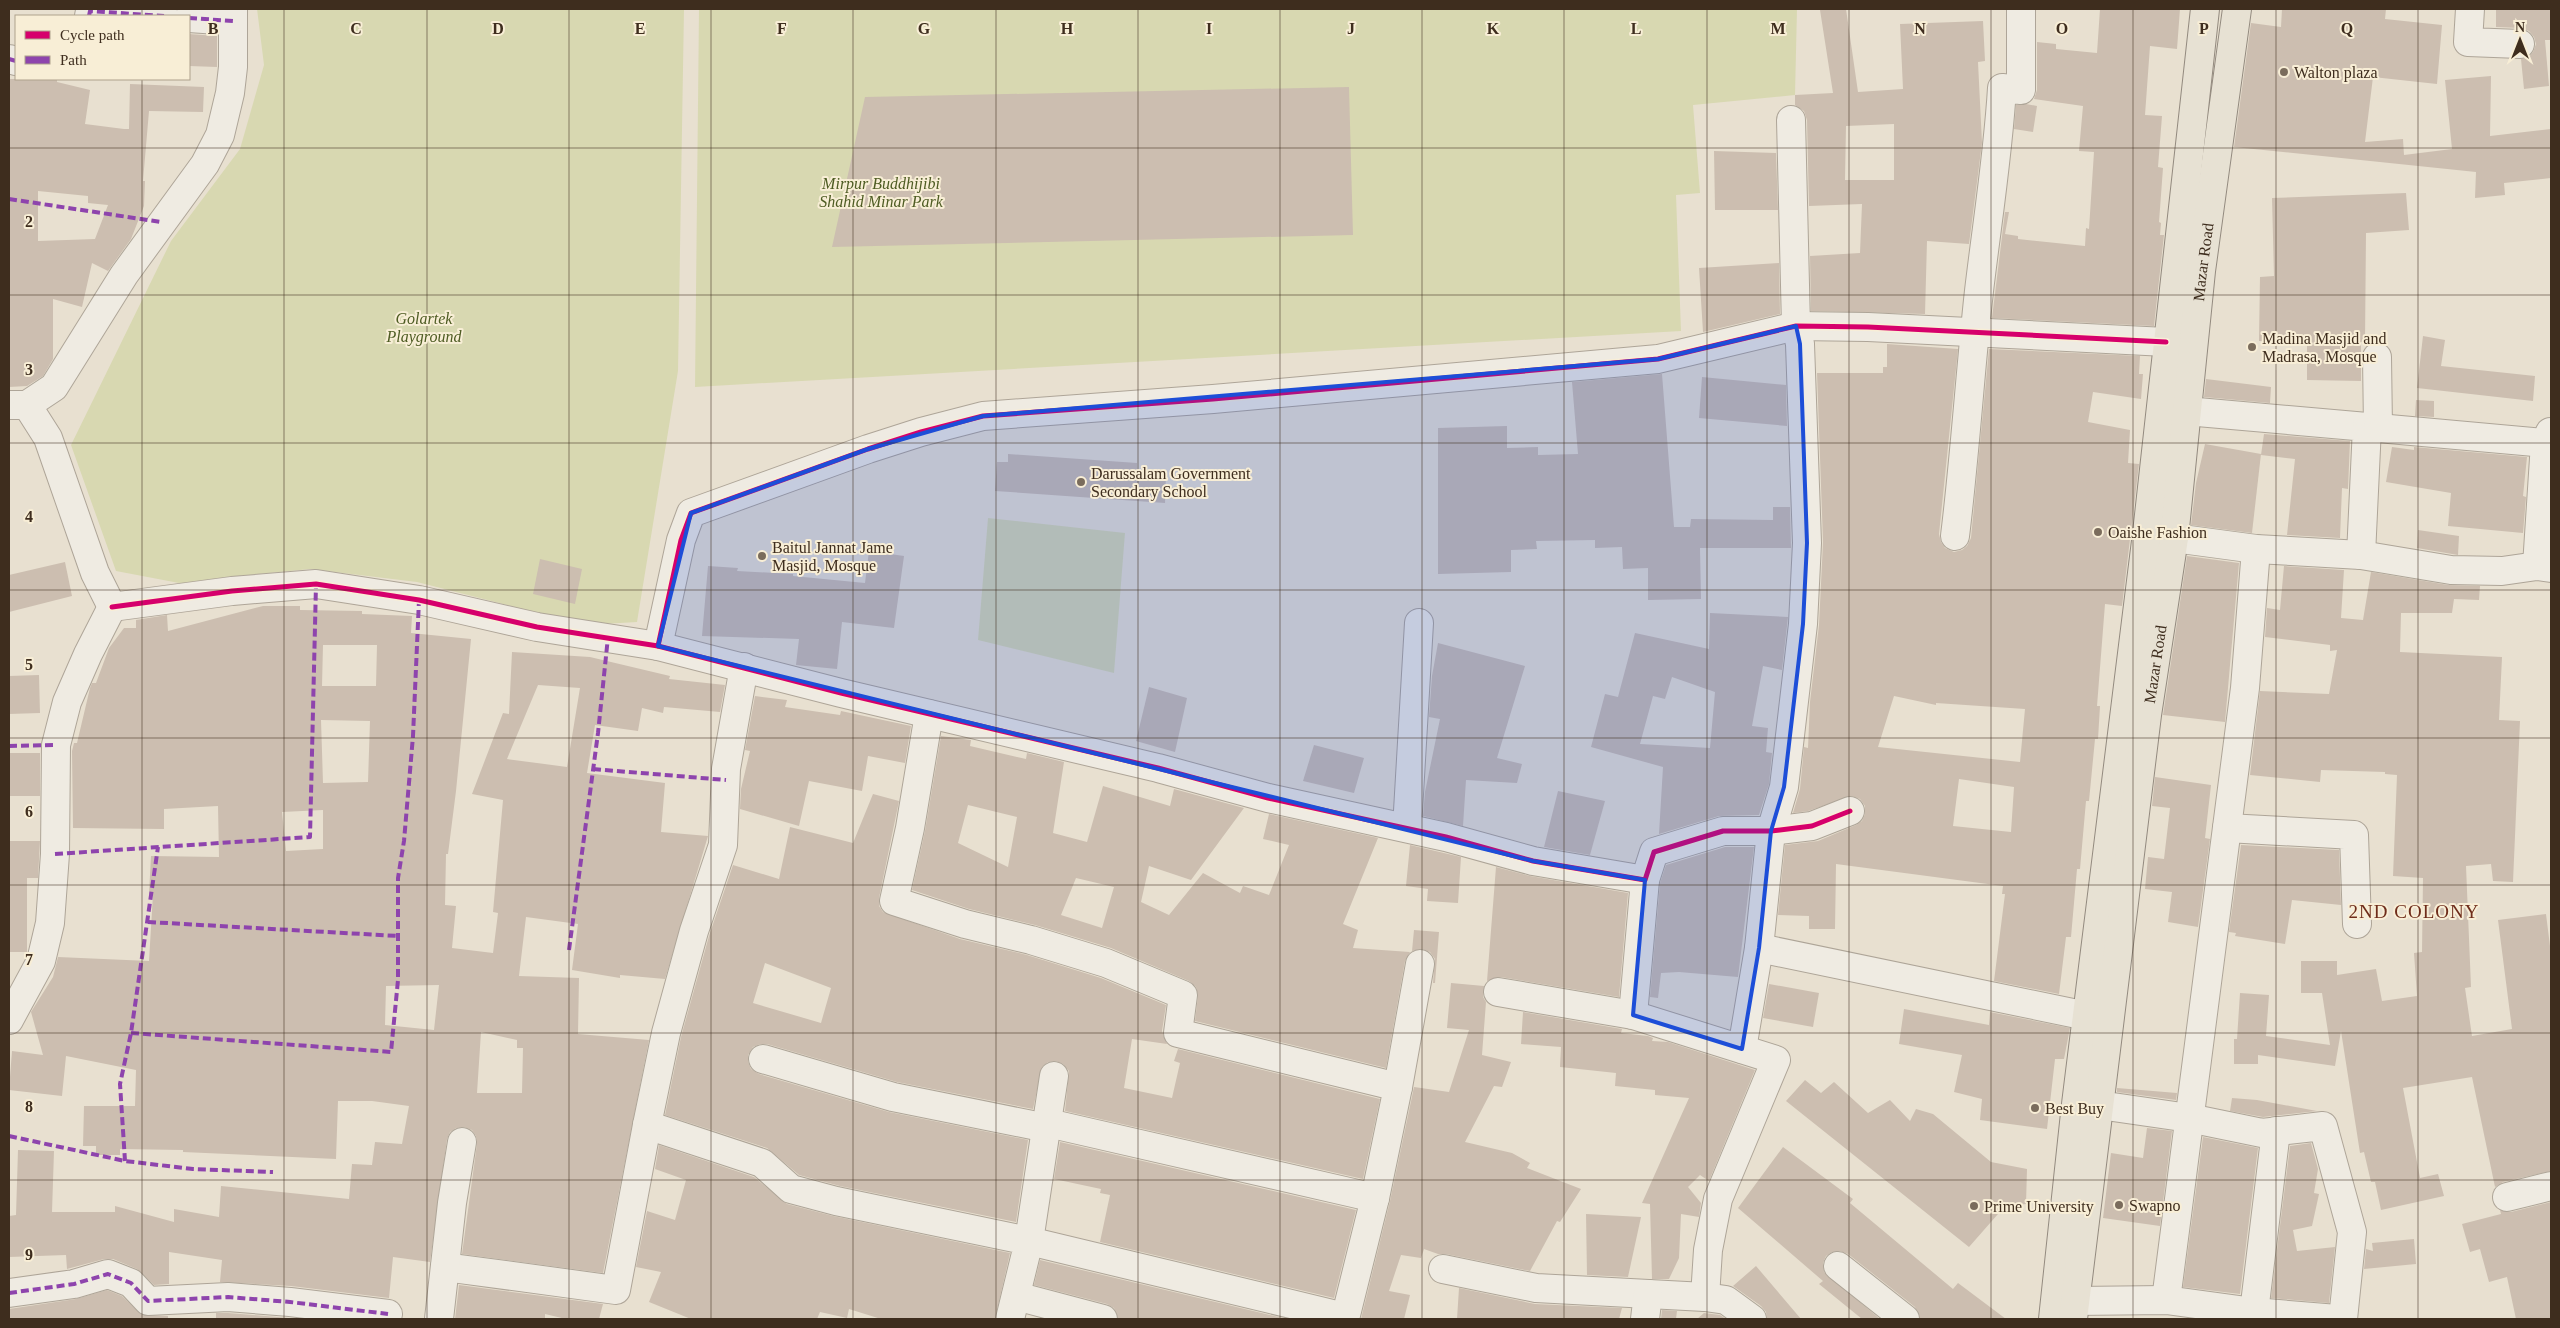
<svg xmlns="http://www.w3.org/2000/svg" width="2560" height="1328" viewBox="0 0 2560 1328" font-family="Georgia,serif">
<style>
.green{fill:#d8d8b1}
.building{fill:#ccbeb0;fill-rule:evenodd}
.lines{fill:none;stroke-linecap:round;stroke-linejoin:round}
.minor-casing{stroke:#aea598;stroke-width:30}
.major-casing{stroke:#938a7f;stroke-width:30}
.minor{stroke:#efebe2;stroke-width:28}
.major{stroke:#e7e1d3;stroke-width:28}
.quiet{stroke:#8e44ad;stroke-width:4;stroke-dasharray:8 4;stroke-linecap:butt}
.cycleway-casing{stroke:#f8eed6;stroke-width:8}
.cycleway{stroke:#d6006c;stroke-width:5}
.marked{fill:#1d4ed8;fill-opacity:0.2;stroke:#1d4ed8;stroke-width:4;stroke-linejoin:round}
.grid{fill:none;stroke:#3e2d1e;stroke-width:1;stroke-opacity:0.55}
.poi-dot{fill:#7a6c5c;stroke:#f8eed6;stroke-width:2}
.labels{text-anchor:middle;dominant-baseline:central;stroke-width:4;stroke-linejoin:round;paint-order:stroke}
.poi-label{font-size:16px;fill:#3e2d1e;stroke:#f8eed6;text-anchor:start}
.park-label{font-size:16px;font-style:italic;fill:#4e5c23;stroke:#f8eed6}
.street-label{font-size:16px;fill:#3e2d1e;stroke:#f8eed6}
.quarter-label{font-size:19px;letter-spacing:1px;fill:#6e2c1a;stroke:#f8eed6}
.grid-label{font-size:16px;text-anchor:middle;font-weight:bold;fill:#3e2d1e;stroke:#f8eed6;stroke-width:4;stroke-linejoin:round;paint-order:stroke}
</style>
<rect width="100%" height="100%" fill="#e8e0d0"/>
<g class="green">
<path d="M257 9H684L678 371 637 622 585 625 417 582 310 569 240 576 200 587 116 571 71 445 171 241 240 149 264 65Z"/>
<path d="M699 9H1797L1795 95 1693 105 1700 193 1676 195 1681 331 695 387Z"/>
<path d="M988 518 1125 533 1114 673 978 640Z"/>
</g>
<g class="building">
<path d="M1832 9H1846L1858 92 1903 89 1900 24 1983 21 1985 61 1978 62 1982 143 1969 244 1927 241 1925 314 1811 311 1810 256 1860 253 1862 204 1809 206 1807 120 1804 111 1795 105V95L1833 93 1820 10ZM1894 124V180H1845L1846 126Z"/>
<path d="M2100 9H2180L2177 49 2150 46 2145 115 2162 116 2158 167 2163 168 2159 222 2161 223 2160 235H2164L2154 326 1992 318 2005 212H2009L2005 234 2018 236V239L2085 246 2086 228 2089 229 2094 152 2079 151 2083 106 2034 99 2037 90V42L2056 44V49L2097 53Z"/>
<path d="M2282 9H2386L2385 19 2442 25 2437 84 2373 77 2365 142 2403 139 2404 155 2452 149 2445 80 2491 76 2490 136 2551 129V178L2504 183 2505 195 2475 198 2476 172 2234 147 2251 23 2281 27Z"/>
<path d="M2496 9H2551V40H2545L2549 86 2524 89 2521 59 2528 58 2533 52 2536 44 2534 37 2529 31 2521 28 2496 27Z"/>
<path d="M189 34 217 36V67L189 66Z"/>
<path d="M9 79H57V82L90 90 85 124 124 129H129L130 84 204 87 203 112 149 111 143 181H145L144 206 131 239 108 271 92 263 82 307 53 299V359L43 376 27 386 9 387ZM38 191 88 196V203L108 205 95 239 38 241Z"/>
<path d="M1349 87 1353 235 832 247 865 97Z"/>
<path d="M2026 104 2037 106 2033 132 2014 129 2016 105Z"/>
<path d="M1714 151 1776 153 1778 210H1715Z"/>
<path d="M2406 193 2409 230 2366 233 2365 342H2361V381L2307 380V341H2259L2260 277 2274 276 2272 198Z"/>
<path d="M1779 263 1780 314 1703 332 1699 268Z"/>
<path d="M2423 336 2445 340 2441 366 2535 376 2533 401 2417 388Z"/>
<path d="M1887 344 1958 349 1939 534 1941 542 1945 548 1954 552 1962 550 1967 546 1971 538 1989 349 2140 356 2139 374H2143L2141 399 2093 392 2088 422 2130 430 2128 463 2139 464 2122 606 2105 604 2097 706H2100L2098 739H2095L2089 801H2086L2080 869H2077L2071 937H2066L2059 994 1994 981 2005 894H2002L2003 886 1836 864 1835 929H1809V916L1778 915 1785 845 1818 841 1856 825 1862 821 1865 814V806L1860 799 1852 796 1808 811 1793 813 1800 789 1804 747 1808 748 1810 702 1819 625 1823 542 1817 373H1883V367H1887ZM1894 696 1936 705V703L2025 709 2020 762 1878 747ZM1959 779 2014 787 2011 832 1953 826Z"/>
<path d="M1662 374 1674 527H1690L1691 519 1773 520V507H1790L1791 548H1700L1701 599 1648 600V568L1623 569 1622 547 1595 548V540L1536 541 1537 549 1511 550V572L1438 574V428L1507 426V448L1538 447V455L1578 454 1572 382Z"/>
<path d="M1702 377 1786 385 1787 426 1699 418Z"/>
<path d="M2206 379 2271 387 2270 403 2204 397Z"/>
<path d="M2416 400 2434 401V417L2415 416Z"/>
<path d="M2264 434 2350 441 2348 489 2342 488 2340 538 2287 535 2295 459 2261 455Z"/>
<path d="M2205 444 2261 454 2252 533 2191 525 2196 483Z"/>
<path d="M2392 447 2414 450V447L2527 457 2523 496 2526 497 2523 533 2448 526 2451 493 2386 482Z"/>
<path d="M1008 454 1137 463V471L1166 473 1165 503 995 491 997 462H1008Z"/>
<path d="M2418 530 2459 536 2458 555 2417 548Z"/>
<path d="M869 551 904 556 894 628 842 622 837 669 796 665 799 639 702 636 708 566 738 568 737 571 793 574V576L865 583Z"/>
<path d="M2187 556 2239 563 2225 722 2163 715Z"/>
<path d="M540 559 582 569 575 604 533 594Z"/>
<path d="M65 562 72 596 9 612V575Z"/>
<path d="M2284 566 2344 570 2341 618 2363 620 2371 572 2448 585 2480 586 2479 600 2454 599 2452 613H2401L2400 652 2502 657 2499 720 2520 721 2513 882 2493 881 2491 864 2466 866 2471 987 2465 988 2472 1036 2512 1029 2498 920 2546 914 2551 954V1171L2503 1182 2495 1187 2472 1077 2403 1088 2420 1178 2438 1174 2444 1196 2381 1210 2375 1182H2371L2364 1152 2360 1153 2341 1031 2335 1066 2258 1055V1064H2234V1039H2237L2240 993 2269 995 2266 1036 2330 1045 2322 993H2301V961H2337V975L2376 969 2382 1001 2417 996 2414 953 2422 952 2423 878 2393 876 2397 775 2385 774V772L2321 770 2320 782 2250 775 2260 691 2329 694 2337 650 2330 651V645L2265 637 2267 608 2280 610Z"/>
<path d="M263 606H300V610L362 611V614L412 616 411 633 471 639 456 791 448 854H446L445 905 456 906 452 948 493 953 498 913 493 912 503 800 472 794 503 713 509 714 512 652 590 657 670 676 669 679 725 685 720 712 664 707 663 713 642 708 638 731 595 725 587 773 665 783 661 832 708 836 665 979 620 975V978L572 970 578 924 526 917 519 976 579 978 578 1034 649 1040 603 1273 462 1254 477 1144 476 1136 472 1130 464 1127 456 1128 450 1132 447 1139 430 1262 393 1257 389 1298 291 1286 220 1282 222 1260 169 1252V1284L154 1285 137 1269 113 1259H104L67 1269 66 1255 9 1257V1216L16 1215 18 1150 54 1151 52 1212H115V1206L174 1222V1209L219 1217 221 1186 349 1199 352 1164 372 1165 375 1142 402 1144 409 1106 372 1101H338L336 1159 183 1152V1150L120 1149V1155H96V1146H83L84 1106H135L136 1070 66 1056 62 1096 9 1090 12 1051 43 1055 31 1012 53 977 58 957 149 961 153 894H149L151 856 219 857 218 806 164 809V829L73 828 72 751 74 743H77L90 688 92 683H96L109 648 124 628H136V620L167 615 168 631ZM323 645H377L376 686H322ZM538 685 580 688 567 767 507 759ZM321 720 370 721 368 782 323 783ZM323 810V849L286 851 282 812ZM439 985 434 1030 385 1025 386 986ZM481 1032 517 1040V1048H523L522 1093H477Z"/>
<path d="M1710 613 1788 617 1782 670 1763 666 1752 726 1768 728 1766 752 1772 753 1769 784 1759 815 1719 816 1659 834 1663 767 1591 747 1605 694 1618 697 1635 633 1709 649ZM1672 677 1715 692 1710 748 1640 744 1653 696 1665 699Z"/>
<path d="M1438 643 1525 666 1497 758 1522 764 1517 783 1466 780 1463 826 1423 816 1425 792 1440 719 1429 717 1432 676Z"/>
<path d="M39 675 40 713 9 714V676Z"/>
<path d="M1149 687 1187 698 1175 752 1136 741Z"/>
<path d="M755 696 787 700 785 707 840 715 841 711 911 726 905 763 868 756 862 791 809 781 799 826 740 809 741 789 750 751 745 750Z"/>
<path d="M941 736 971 740 970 746 1026 759 1027 753 1064 762 1053 833 1087 842 1103 786 1170 806 1174 789 1244 808 1191 880 1149 866 1141 902 1169 915 1203 873 1240 893 1243 886 1269 895 1289 845 1263 839 1269 814 1378 838 1343 924 1358 930 1353 948 1410 952 1405 961 1386 1068 1195 1021 1198 996 1196 987 1189 981 1111 948 1035 925 969 909 912 890 925 831ZM968 805 1017 817 1008 867 958 843ZM1076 878 1114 887 1102 928 1061 915Z"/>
<path d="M1314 745 1364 758 1354 793 1303 781Z"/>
<rect x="9" y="753" width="31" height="43"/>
<path d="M2155 777 2211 785 2205 838 2210 839 2198 927 2168 922 2172 892 2145 889 2148 857 2164 859 2170 808 2152 806Z"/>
<path d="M1558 791 1605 801 1590 855 1544 847Z"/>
<path d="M873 794 899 801 879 898V906L883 912 960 939 1027 955 1101 978 1166 1005 1162 1031 1167 1044 1132 1039 1124 1088 1172 1098 1180 1063 1174 1061 1178 1049 1380 1099 1363 1179 1065 1111 1069 1071 1063 1064 1056 1061 1048 1062 1042 1067 1033 1109 897 1082 767 1044H760L753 1047 748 1055V1062L751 1069 759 1074 889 1112 1028 1140 1016 1222 840 1186 799 1175 767 1148 665 1115 681 1037 709 936 733 865 779 879 790 827 853 843ZM765 963 831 988 821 1023 753 1003Z"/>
<path d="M9 841H40L38 878H27V952H9Z"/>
<path d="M1410 845 1461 857 1458 903 1427 901 1428 889 1406 886Z"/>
<path d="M2241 845 2339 850 2341 905 2292 900 2285 944 2235 936 2236 933 2229 932Z"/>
<path d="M1725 847H1754L1738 977 1679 972 1661 973 1658 998 1650 997 1660 883 1666 865Z"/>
<path d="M1496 867 1530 876 1628 893 1619 997 1501 977 1487 981Z"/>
<path d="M1414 930 1439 932 1435 983H1433L1435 959 1430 952 1422 949 1412 951Z"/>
<path d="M1451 983 1484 986 1483 997 1486 1002 1482 1055 1511 1062 1502 1087 1494 1086 1465 1142 1512 1153 1530 1163 1527 1168 1581 1189 1560 1222 1557 1221 1530 1271 1446 1254H1438L1424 1249 1421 1258 1401 1255 1389 1291 1410 1295 1404 1319H1361L1390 1201 1414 1087 1449 1092 1469 1030 1447 1028Z"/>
<path d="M1769 984 1819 993 1813 1027 1763 1018Z"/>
<path d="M1904 1009 1989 1025 1990 1012 2070 1028 2064 1059H2055L2047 1129 1980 1120 1982 1099 1954 1092 1962 1055 1899 1044Z"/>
<path d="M1523 1012 1622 1029 1621 1033 1648 1036 1653 1038 1652 1041 1668 1042 1755 1070 1709 1181 1700 1175 1688 1187 1701 1203 1699 1217 1681 1214 1679 1258 1669 1279H1652L1650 1204 1642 1203 1689 1098 1655 1095V1090L1615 1086 1616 1073 1560 1067 1561 1047 1521 1044Z"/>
<path d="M1805 1080 1821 1093 1834 1082 1868 1113 1890 1100 1910 1121 1916 1109 1933 1114 1991 1162 2027 1169 2026 1204 2005 1206 1969 1247 1786 1101Z"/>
<path d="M2117 1088 2177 1093 2176 1100 2117 1092Z"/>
<path d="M2232 1098 2257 1100 2317 1111 2263 1117 2230 1111Z"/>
<path d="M2147 1128 2172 1131 2160 1226 2103 1218 2111 1153 2143 1158Z"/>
<path d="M2203 1137 2258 1148 2240 1294 2183 1287Z"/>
<path d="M1060 1142 1356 1210 1334 1298 1100 1242 1110 1195 1100 1193 1101 1189 1054 1179Z"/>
<path d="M2311 1143 2318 1169 2314 1193 2319 1194 2312 1226 2293 1230 2297 1251 2335 1247 2329 1303 2271 1298 2290 1146Z"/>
<path d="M659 1145 754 1177 787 1204 833 1216 1010 1253 995 1319H881L849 1309 847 1318 820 1312 817 1319H691L649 1302 661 1272 636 1267 647 1211 675 1220 686 1180 655 1169Z"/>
<path d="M1783 1147 1853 1199 1850 1203 1953 1289 1958 1283 2006 1319H1920L1915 1307 1848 1254 1840 1251 1832 1252 1826 1256 1823 1263 1824 1272 1880 1319H1862L1819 1284 1823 1281 1738 1208Z"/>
<path d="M2551 1202V1319H2516L2507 1277 2489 1282 2480 1249 2470 1252 2462 1224 2501 1214 2500 1210 2511 1212Z"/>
<path d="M1586 1214 1641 1217 1628 1277 1587 1275Z"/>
<path d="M2414 1239 2416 1264 2364 1269 2366 1249 2373 1251 2372 1243Z"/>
<path d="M1040 1260 1287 1319H1118L1114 1308 1107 1304 1034 1285Z"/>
<path d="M1756 1266 1801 1319H1767L1766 1312 1761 1306 1733 1286Z"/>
<path d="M459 1285 603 1304 599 1319H566L545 1314V1319H455Z"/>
<path d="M1459 1288 1535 1304 1622 1308 1619 1319H1457Z"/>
<path d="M107 1290 122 1296 142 1315 168 1316V1319H9V1309L76 1299Z"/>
<path d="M1662 1310 1677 1311 1676 1319H1661Z"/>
<path d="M216 1313H228L302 1319H216Z"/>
<path d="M1704 1313 1720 1315 1726 1319H1697Z"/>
</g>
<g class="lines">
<defs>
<g id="minor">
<path d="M2470 9 2468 42 2520 44"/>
<path d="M89 16 90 11 164 16"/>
<path d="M189 18 233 21"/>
<path d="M9 59 16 61"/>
<path d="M9 405H27L54 387 124 275 205 164 220 135 230 93 233 67V9"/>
<path d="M27 405 48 438 95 573 112 607"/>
<path d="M2186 411 2367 427 2361 555"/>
<path d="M2367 427 2378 428 2377 357"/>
<path d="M2378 428 2545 443 2551 449"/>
<path d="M1955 536C1965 455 1970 373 1979 291 1987 223 1998 156 2002 88L2021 90V9"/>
<path d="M2174 538 2256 549 2361 555 2451 570 2502 571 2537 566 2551 568"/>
<path d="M2537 566 2545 443 2550 432"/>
<path d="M112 607 232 591 316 584 419 600 537 627 658 646 841 693 1158 768 1268 798 1446 837 1533 861 1645 880 1654 852 1723 831H1771L1812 826 1850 811"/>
<path d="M658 646 681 540 691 513 868 449 921 432 983 416 1213 399 1658 359 1796 326 1868 327 2166 342"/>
<path d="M744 667 726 769 723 845 694 931 666 1033 647 1125 762 1163 791 1189 836 1201 1029 1241 1010 1319"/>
<path d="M929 714 910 828 894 901 965 924 1031 940 1106 963 1183 995 1178 1033 1398 1087 1375 1198 1345 1319"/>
<path d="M1407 828 1419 623"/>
<path d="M2227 828 2354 835 2357 924"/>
<path d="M1759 948 2087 1016"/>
<path d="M1498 992 1633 1015 1776 1060 1718 1199 1708 1250 1705 1297"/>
<path d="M1633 1015 1645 880"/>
<path d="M9 1020 41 961 50 923 55 854 56 745 67 702 88 654 112 607"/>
<path d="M1742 1049 1759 948 1771 831 1784 787 1803 624 1807 543 1800 344 1796 326 1791 120"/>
<path d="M763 1059 893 1097 1047 1128"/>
<path d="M1054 1076 1029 1241 1345 1317"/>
<path d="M1398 1087 1420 964"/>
<path d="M2099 1105 2189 1118 2262 1133 2323 1126 2352 1232 2343 1319"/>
<path d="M1048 1123 1375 1198"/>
<path d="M2507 1197 2551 1186"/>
<path d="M1838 1266 1905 1319"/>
<path d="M445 1267 616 1290 647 1125"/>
<path d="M1443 1269 1536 1288 1705 1297 1726 1300 1752 1319"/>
<path d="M9 1293 74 1284 108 1274 131 1283 148 1301 228 1297 290 1302 388 1314"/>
<path d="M1016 1296 1103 1319"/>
<path d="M2166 1300 2245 688 2256 549"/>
<path d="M2075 1301 2166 1300 2254 1312 2337 1319"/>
<path d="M2254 1312 2276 1131"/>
<path d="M439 1319 452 1203 462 1142"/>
<path d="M1645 1319 1648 1294"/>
</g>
<g id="major">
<path d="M2053 1319 2076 1104 2147 533 2205 9"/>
<path id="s1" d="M2073 1319 2147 715 2174 538 2201 271 2237 9"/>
</g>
</defs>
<use href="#minor" class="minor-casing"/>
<use href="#major" class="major-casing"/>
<use href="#minor" class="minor"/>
<use href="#major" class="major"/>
<g class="quiet">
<path d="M89 16 90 11 164 16"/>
<path d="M189 18 233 21"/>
<path d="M9 59 16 61"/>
<path d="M9 199 161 222"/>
<path d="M9 746 56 745"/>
<path d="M593 769 726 780"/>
<path d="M55 854 310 837 316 584"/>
<path d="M148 922 398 936"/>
<path d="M569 950 598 733 608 637"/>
<path d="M131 1033 391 1052 398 980V878L404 841 413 736 419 600"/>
<path d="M9 1136 125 1161 193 1169 273 1172"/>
<path d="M125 1161 120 1084 131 1033 158 847"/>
<path d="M9 1293 74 1284 108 1274 131 1283 148 1301 228 1297 290 1302 388 1314"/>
</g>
<defs>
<g id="cycleway">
<path d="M112 607 232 591 316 584 419 600 537 627 658 646 841 693 1158 768 1268 798 1446 837 1533 861 1645 880 1654 852 1723 831H1771L1812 826 1850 811"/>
<path d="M658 646 681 540 691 513 868 449 921 432 983 416 1213 399 1658 359 1796 326 1868 327 2166 342"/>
</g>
</defs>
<use href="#cycleway" class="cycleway-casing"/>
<use href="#cycleway" class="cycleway"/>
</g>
<path class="marked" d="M1796 326 1800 344 1807 543 1803 624 1784 787 1771 831 1759 948 1742 1049 1633 1015 1645 880 1533 861 658 646 691 513 868 449 983 416 1658 359Z"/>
<path class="grid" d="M142 9V16M284 9V1319M427 9V1319M569 9V1319M711 9V1319M853 9V1319M996 9V1319M1138 9V1319M1280 9V1319M1422 9V1319M1564 9V1319M1707 9V1319M1849 9V1319M1991 9V1319M2133 9V1319M2276 9V1319M2418 9V1319M142 79V1319M9 148H2551M9 295H2551M9 443H2551M9 590H2551M9 738H2551M9 885H2551M9 1033H2551M9 1180H2551"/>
<g class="poi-dot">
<circle cx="2284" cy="72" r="5"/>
<circle cx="2252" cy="347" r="5"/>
<circle cx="1081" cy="482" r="5"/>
<circle cx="2098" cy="532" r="5"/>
<circle cx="762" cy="556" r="5"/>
<circle cx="2035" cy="1108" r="5"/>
<circle cx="2119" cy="1205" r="5"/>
<circle cx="1974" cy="1206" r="5"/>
</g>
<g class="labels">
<g class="poi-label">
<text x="2294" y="72">Walton plaza</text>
<text x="2262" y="338">Madina Masjid and<tspan x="2262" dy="18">Madrasa, Mosque</tspan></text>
<text x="1091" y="473">Darussalam Government<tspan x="1091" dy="18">Secondary School</tspan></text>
<text x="2108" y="532">Oaishe Fashion</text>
<text x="772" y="547">Baitul Jannat Jame<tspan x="772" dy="18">Masjid, Mosque</tspan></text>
<text x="2045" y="1108">Best Buy</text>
<text x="2129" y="1205">Swapno</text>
<text x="1984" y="1206">Prime University</text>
</g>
<g class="park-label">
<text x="881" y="183">Mirpur Buddhijibi<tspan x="881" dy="18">Shahid Minar Park</tspan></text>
<text x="424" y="318">Golartek<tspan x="424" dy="18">Playground</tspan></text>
</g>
<g class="street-label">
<text stroke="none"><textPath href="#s1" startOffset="1065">Mazar Road</textPath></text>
<text stroke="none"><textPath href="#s1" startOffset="660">Mazar Road</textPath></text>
</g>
<g class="quarter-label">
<text x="2414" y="911">2ND COLONY</text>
</g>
</g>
<g class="grid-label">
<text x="213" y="34">B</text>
<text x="356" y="34">C</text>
<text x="498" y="34">D</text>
<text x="640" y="34">E</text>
<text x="782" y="34">F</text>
<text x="924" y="34">G</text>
<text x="1067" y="34">H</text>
<text x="1209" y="34">I</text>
<text x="1351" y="34">J</text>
<text x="1493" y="34">K</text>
<text x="1636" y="34">L</text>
<text x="1778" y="34">M</text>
<text x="1920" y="34">N</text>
<text x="2062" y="34">O</text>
<text x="2204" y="34">P</text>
<text x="2347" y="34">Q</text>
<text x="29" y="227">2</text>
<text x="29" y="375">3</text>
<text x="29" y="522">4</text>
<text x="29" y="670">5</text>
<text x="29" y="817">6</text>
<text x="29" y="965">7</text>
<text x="29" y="1112">8</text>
<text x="29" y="1260">9</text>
</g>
<rect width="2560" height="1328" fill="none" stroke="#3e2d1e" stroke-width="20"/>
<rect x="15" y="15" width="175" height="65" fill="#f8eed6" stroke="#aea18c"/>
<rect x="25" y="31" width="25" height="8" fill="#d6006c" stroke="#aea18c"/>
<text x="60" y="40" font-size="15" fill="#3e2d1e">Cycle path</text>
<rect x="25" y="56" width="25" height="8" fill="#8e44ad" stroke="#aea18c"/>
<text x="60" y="65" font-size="15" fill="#3e2d1e">Path</text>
<g transform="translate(2520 40)" stroke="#f8eed6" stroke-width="4" paint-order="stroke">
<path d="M0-4L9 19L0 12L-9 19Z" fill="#3e2d1e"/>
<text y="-8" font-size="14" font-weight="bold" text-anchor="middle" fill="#3e2d1e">N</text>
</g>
</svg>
